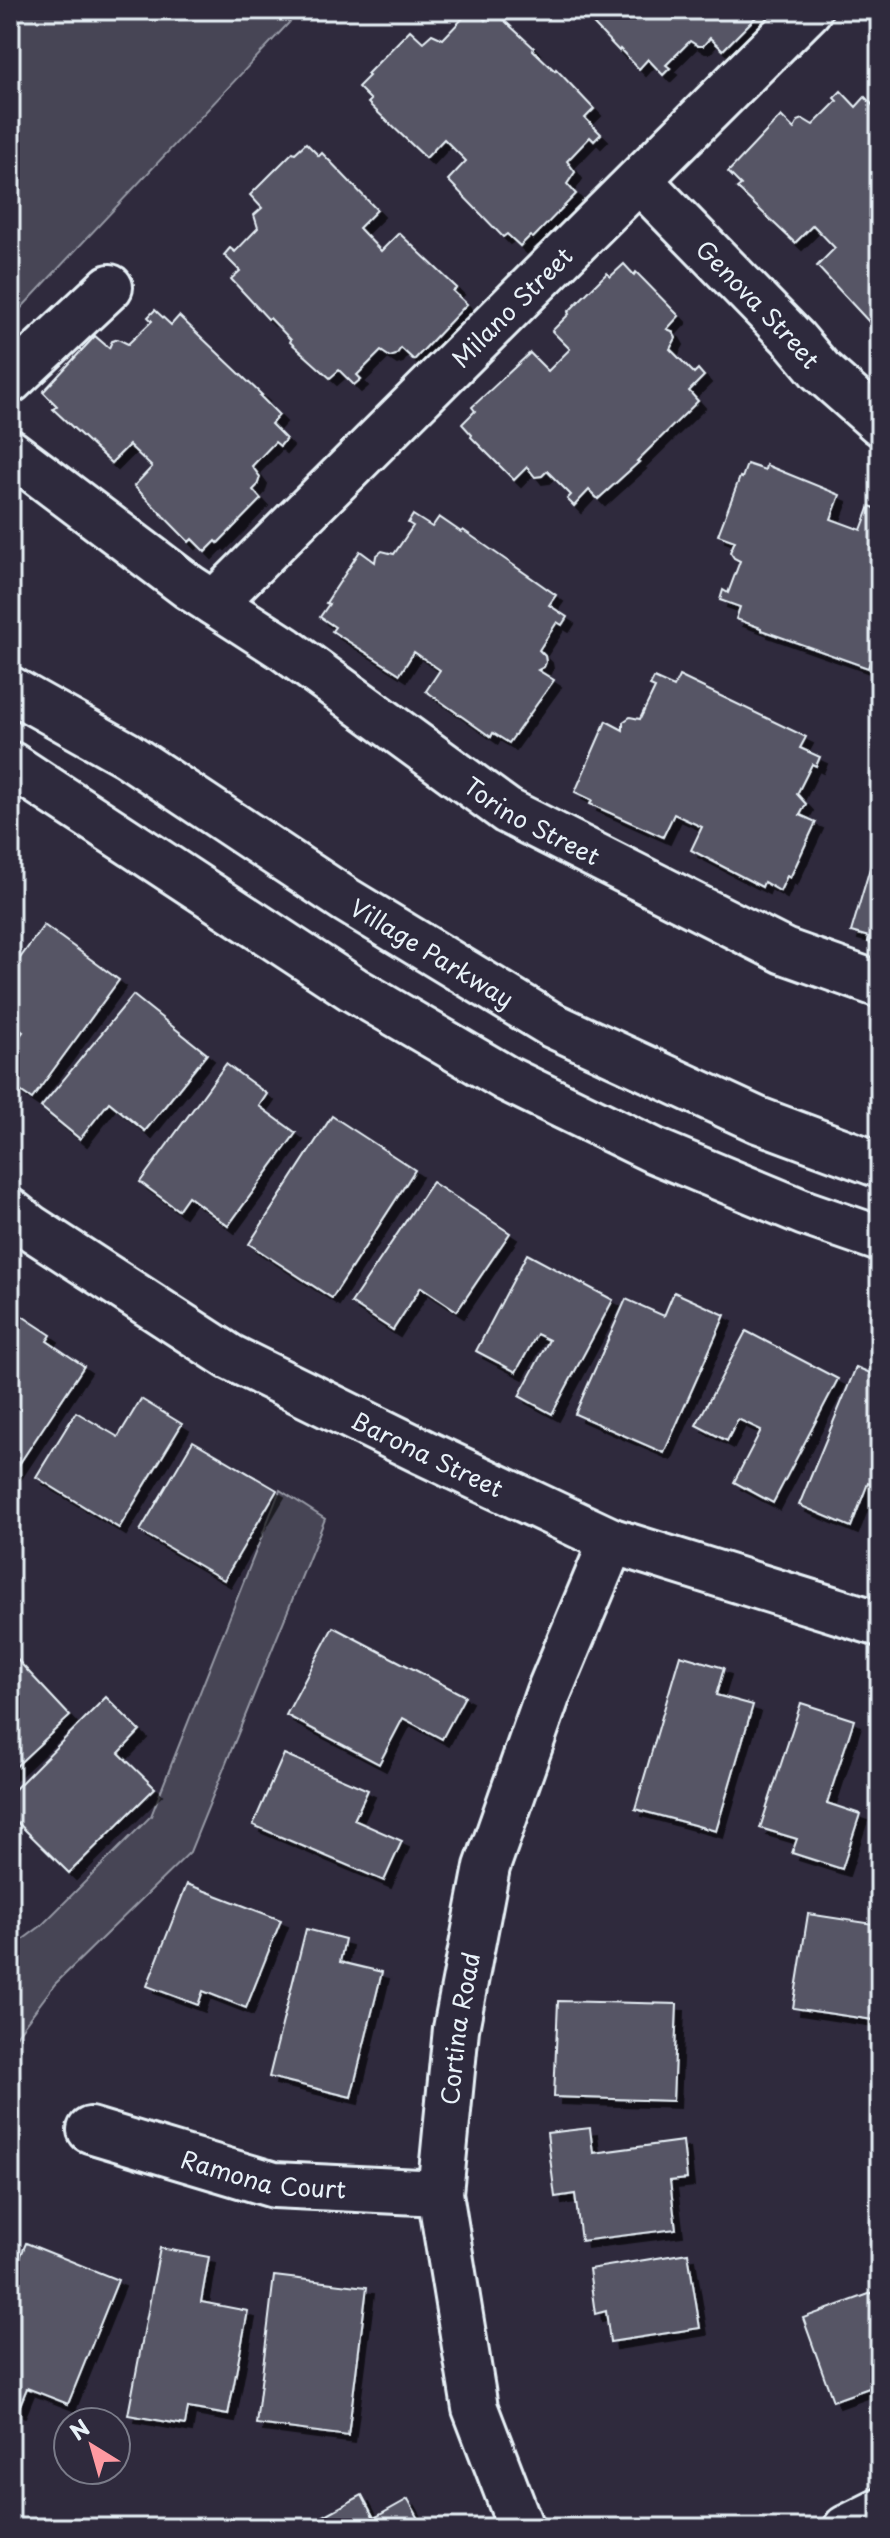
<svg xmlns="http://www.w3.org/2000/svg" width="890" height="2538" viewBox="0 0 890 2538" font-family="'Playpen Sans',sans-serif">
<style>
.green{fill:#464455;stroke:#979aa6;stroke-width:2}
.building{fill:#575565;stroke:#e8f1f8;stroke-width:2;filter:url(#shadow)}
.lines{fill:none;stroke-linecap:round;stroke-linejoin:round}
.minor-casing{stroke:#e8f1f8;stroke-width:50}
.minor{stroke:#2f2a3d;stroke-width:44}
.labels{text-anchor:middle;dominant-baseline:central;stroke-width:7;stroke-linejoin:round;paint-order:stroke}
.street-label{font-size:24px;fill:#e8f1f8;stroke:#2f2a3d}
</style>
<defs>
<filter id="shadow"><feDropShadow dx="7" dy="7" stdDeviation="0" flood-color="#0009"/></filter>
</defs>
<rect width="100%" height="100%" fill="#2f2a3d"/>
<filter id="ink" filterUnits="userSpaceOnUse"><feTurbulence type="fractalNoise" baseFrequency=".0125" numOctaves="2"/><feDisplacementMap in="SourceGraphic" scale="16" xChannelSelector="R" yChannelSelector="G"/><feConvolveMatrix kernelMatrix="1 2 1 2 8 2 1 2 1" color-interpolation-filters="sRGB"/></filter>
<g filter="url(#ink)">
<g class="green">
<path d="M10 10H301L10 320Z"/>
<path d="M280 1490 325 1519 190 1852 55 1984 10 2044V1949L41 1926 151 1816Z"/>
</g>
<g class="building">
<path d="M475 10 485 20 494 11 534 48 533 50 555 71 556 69 594 109 585 118 601 134 594 141 590 137 567 161 575 172 567 184 576 194 533 238 530 236 520 246 507 234 503 237 448 180 466 161 444 139 426 158 368 103 371 100 358 87 369 76 367 74 410 30 423 42 432 34 443 39 466 15 463 11Z"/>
<path d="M580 10H763L723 50 710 38 703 46H698L690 41 666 65 670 68 663 75 648 59 639 69 620 49 619 51Z"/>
<path d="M841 91 856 107 865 97 880 113V326L875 320 871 324 817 266 835 248 813 225 795 243 737 188 741 185 728 172 781 116 794 129 798 121 803 119 813 125 837 101 834 98Z"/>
<path d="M306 143 319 156 322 153 377 210 359 228 381 251 399 233 457 288 453 291 467 304 414 360 401 348 396 355 390 357 381 351 357 375 361 379 354 385 339 370 330 378 290 342 291 340 270 318 268 319 231 279 240 271 224 255 230 248 235 252 258 228 254 215 262 208 250 195 293 152 295 153Z"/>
<path d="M624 264 634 275 636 272 679 316 667 329 672 331 676 338 670 349 694 373 698 369 704 376 689 391 698 401 637 461 639 462 598 499 589 490 574 506 567 499 571 495 547 471 542 476 535 477 527 467 514 480 471 437 472 435 462 424 475 411 472 407 530 353 548 371 570 349 552 331 569 314 568 312 607 273 610 277Z"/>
<path d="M155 310 171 325 179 316 262 395 260 396 279 415 271 424 286 439 280 446 275 442 252 466 260 477 257 486 253 490 261 499 218 543 216 541 205 552 192 539 189 542 134 486 152 467 129 445 111 463 53 409 57 406 43 392 95 336 109 348 112 341 118 339 128 344 152 321 148 317Z"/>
<path d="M747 464 765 470 766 465 840 495 831 519 861 530 870 506 880 510V659L872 656 868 668 761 630V628L736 619 740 607 720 600 723 590 728 593 740 561 734 558 730 552 735 541 718 535 740 477 742 478Z"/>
<path d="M413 515 432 527 439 517 461 532 463 530 556 595 549 605 567 617 562 625 557 622 539 650 545 656 546 662 544 667 538 670 554 680 509 743 493 733 491 737 426 691 440 670 414 652 400 674 332 631 335 627 320 617 329 604 326 603 360 551 375 562 376 556 382 551 394 554 413 526 408 523Z"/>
<path d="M679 676 806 737 800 748 820 757 816 766 812 764 797 794 806 804 800 815 816 822 790 878 787 876 780 891 764 882 762 887 691 850 702 827 674 814 663 837 590 804 592 800 575 792 606 721 623 730V722L630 717 640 719 655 688 650 686 654 678 674 687Z"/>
<path d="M873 858 880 860V946L868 942 869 937 851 932Z"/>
<path d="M44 925 119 980 32 1099 10 1084V1049L23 1032 10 1022V972Z"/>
<path d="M133 995 207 1054 145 1131 109 1102 80 1139 41 1107Z"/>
<path d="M226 1064 267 1094 259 1106 296 1133 228 1226 188 1196 178 1210 140 1182Z"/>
<path d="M332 1116 415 1170 332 1298 249 1244Z"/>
<path d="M432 1182 510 1233 457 1311 421 1287 393 1330 351 1303Z"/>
<path d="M527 1254 613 1300 552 1414 519 1396 549 1340 537 1334 516 1372 476 1351Z"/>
<path d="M674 1292 725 1315 664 1453 575 1414 626 1299 664 1316Z"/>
<path d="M10 1308 51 1335 47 1341 84 1366 10 1478Z"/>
<path d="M746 1331 838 1379 773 1503 734 1482 761 1430 738 1419 727 1441 696 1425Z"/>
<path d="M856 1367 880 1377V1488L868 1483 851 1527 799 1505Z"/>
<path d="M141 1399 182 1424 119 1528 36 1477 76 1412 118 1437Z"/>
<path d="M193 1441 277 1490 224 1580 140 1531Z"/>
<path d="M333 1627 465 1696 442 1739 403 1718 379 1764 286 1715Z"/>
<path d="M10 1652 70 1716 10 1772Z"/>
<path d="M680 1655 724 1668 716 1695 753 1705 716 1831 635 1809Z"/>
<path d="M106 1697 140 1731 119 1753 155 1788 69 1873 10 1815V1794Z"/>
<path d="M801 1703 854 1720 827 1803 860 1814 842 1869 792 1853 797 1839 760 1828Z"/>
<path d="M284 1754 368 1790 354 1820 402 1841 384 1881 253 1825Z"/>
<path d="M187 1884 281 1920 246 2008 203 1991 198 2005 147 1986Z"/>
<path d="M808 1914 880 1925V2021L793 2008Z"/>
<path d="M306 1929 345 1939 340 1962 382 1972 351 2097 269 2077Z"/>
<path d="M558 2001 677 2004 673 2101 554 2097Z"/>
<path d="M590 2128 593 2153 683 2141 687 2179 670 2181 676 2229 581 2241 575 2194 555 2197 547 2133Z"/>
<path d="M26 2243 118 2280 68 2404 27 2388 18 2410 10 2407V2282Z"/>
<path d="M160 2248 209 2257 201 2302 248 2311 228 2415 188 2408 185 2425 128 2415Z"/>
<path d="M688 2253 700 2328 610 2342 606 2311 595 2314 589 2269Z"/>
<path d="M274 2276 367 2287 348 2436 256 2424Z"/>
<path d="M880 2290V2384L833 2401 803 2318Z"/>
<path d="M362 2495 374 2518 408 2499 424 2528H314L311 2523Z"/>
</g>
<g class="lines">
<defs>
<g id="minor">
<path id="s1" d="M639 180 794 339 820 370 880 423"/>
<path d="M10 381 110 287"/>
<path id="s2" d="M10 452 189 587 285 649 507 811 784 951 880 985"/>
<path id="s3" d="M214 603 809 10"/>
<path id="s4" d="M10 689 126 754 346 900 552 1025 758 1120 880 1165"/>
<path d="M10 764 353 989 507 1079 653 1150 805 1213 880 1239"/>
<path id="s5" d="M10 1211 30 1227 230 1357 423 1452 612 1541 880 1624"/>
<path id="s6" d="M90 2130 274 2185 440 2193"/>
<path id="s7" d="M521 2528 475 2408 440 2193 456 2029 487 1867 548 1694 612 1541"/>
<path d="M846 2528 880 2511"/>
</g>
</defs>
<use href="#minor" class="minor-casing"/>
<use href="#minor" class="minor"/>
</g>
</g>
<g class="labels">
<g class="street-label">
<text stroke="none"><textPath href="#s1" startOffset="172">Genova Street</textPath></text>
<text stroke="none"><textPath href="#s3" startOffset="420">Milano Street</textPath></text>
<text stroke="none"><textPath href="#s2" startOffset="640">Torino Street</textPath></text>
<text stroke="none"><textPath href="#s4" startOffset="498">Village Parkway</textPath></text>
<text stroke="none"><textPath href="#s5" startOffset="484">Barona Street</textPath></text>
<text stroke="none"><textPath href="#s7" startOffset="512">Cortina Road</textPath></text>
<text stroke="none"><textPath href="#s6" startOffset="180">Ramona Court</textPath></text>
</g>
</g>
<rect width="890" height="2538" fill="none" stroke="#2f2a3d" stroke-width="40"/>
<rect x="20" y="20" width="850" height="2498" fill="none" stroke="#e8f1f8" stroke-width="3" filter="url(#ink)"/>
<g transform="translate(92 2446) rotate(323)"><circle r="38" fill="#2f2a3d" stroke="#797a88" stroke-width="2"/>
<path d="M0-6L14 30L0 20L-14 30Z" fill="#ff9aa2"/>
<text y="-12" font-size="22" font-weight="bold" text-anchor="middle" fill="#e8f1f8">N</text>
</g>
</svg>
